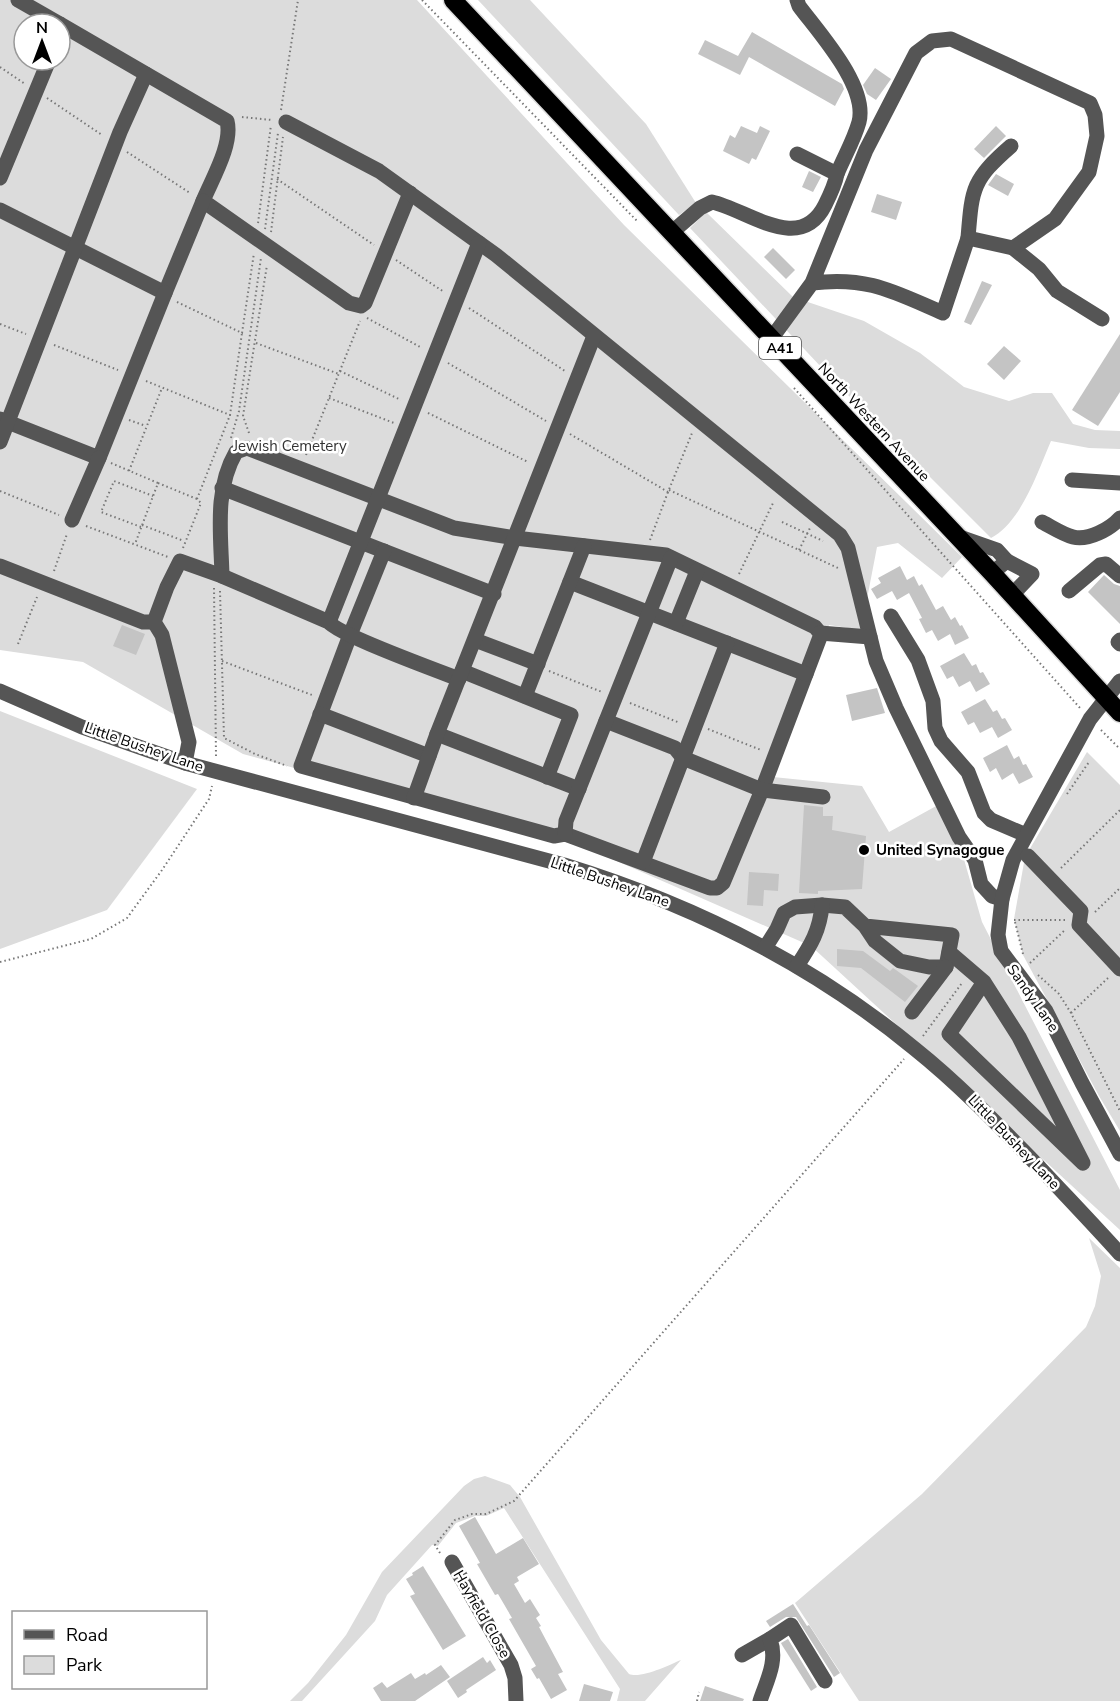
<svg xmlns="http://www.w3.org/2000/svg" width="1120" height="1701" viewBox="0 0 1120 1701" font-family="'Nunito Sans',sans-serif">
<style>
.green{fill:#dcdcdc;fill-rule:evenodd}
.building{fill:#c4c4c4}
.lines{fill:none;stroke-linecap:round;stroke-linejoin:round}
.highway-casing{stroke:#dbdbdb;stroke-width:21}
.path{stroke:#777;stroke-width:2;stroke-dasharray:1.5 3;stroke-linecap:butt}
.minor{stroke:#555;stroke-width:15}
.highway{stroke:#000;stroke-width:18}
.poi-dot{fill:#000;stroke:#fff;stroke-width:2}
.labels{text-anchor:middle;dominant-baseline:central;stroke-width:5;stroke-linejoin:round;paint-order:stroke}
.shield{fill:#fff;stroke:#4c4c4c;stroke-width:1.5}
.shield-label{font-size:14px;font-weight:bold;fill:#000}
.street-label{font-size:15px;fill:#000;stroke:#fff}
.park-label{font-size:15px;fill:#333;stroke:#fff}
.poi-label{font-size:15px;font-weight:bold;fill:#000;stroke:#fff;text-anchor:start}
</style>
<rect width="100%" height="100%" fill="#fff"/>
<g class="green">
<path d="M0 0H417L624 225 962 557 942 578 898 543 877 547 861 630 829 625 773 777 862 786 889 832 938 805 963 856 982 922 1120 1190V1230L811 946 587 848 243 754 83 662 0 650ZM24 24H60V60H24Z"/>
<path d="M478 0H530L646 124 696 203 679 215Z"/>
<path d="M706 212 793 297 864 321 920 353 964 387 1009 401 1033 393H1052L1073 424 1095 430 1120 431V449L1089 448 1051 441C1038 471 1021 523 991 538L839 386 690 228Z"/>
<path d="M0 711 197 789 107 910 0 949Z"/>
<path d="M1087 752 1120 785V1131L1099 1096 1023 955 1014 919 1025 857Z"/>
<path d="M1089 1238 1120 1268V1701H859L795 1603 922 1494 1086 1327 1095 1306 1101 1276Z"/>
<path d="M485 1476 510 1485 520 1497 601 1640 629 1674C641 1679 669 1665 681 1660L645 1701H617L620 1689 504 1508 486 1516H475L456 1523 438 1546 432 1545 387 1595 375 1621 302 1701H290L308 1683 346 1635 382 1572 464 1486 474 1479Z"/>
</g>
<g class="building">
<path d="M752 32 842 84 844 89 835 106 749 57 740 75 698 54 705 40 738 56Z"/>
<path d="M875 68 891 79 876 100 867 94 863 85Z"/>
<path d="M741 126 757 133 760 126 770 131 756 160 752 158 749 164 723 151 730 135 735 138Z"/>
<path d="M996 126 1006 136 984 158 974 149Z"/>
<path d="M809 171 821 177 813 192 802 187Z"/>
<path d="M996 174 1014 184 1008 196 988 185Z"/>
<path d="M877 194 902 202 896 220 871 212Z"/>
<path d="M773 248 795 270 786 279 764 257Z"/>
<path d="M982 281 992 285 971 325 964 322Z"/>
<path d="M1120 334V392L1098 426 1072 410Z"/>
<path d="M1004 346 1021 361 1004 380 987 364Z"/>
<path d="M900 566 907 580 914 576 919 586 922 584 936 610 943 606 951 620 955 617 960 626 962 625 969 638 955 645 950 634 938 641 932 630 926 633 919 619 922 618 909 593 897 600 892 591 877 599 871 589 881 583 878 578Z"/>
<path d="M1104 575 1114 584 1120 586V624L1088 592Z"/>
<path d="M122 625 145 634 136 655 113 646Z"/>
<path d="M964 653 972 666 976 664 980 673 983 672 990 684 976 692 970 681 959 687 953 676 947 679 940 666Z"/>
<path d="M877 688 885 713 852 721 846 695Z"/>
<path d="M985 699 993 712 997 710 1002 719 1005 718 1012 730 998 738 992 727 980 733 974 722 968 725 961 712Z"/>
<path d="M1007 745 1014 759 1019 756 1023 765 1026 764 1033 777 1019 784 1013 773 1002 780 996 768 990 772 983 758Z"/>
<path d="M804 805 823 807V816H833L832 830 866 836 862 889 818 891V894L799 893Z"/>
<path d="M749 872 779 874 778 891 764 890 763 906 747 905Z"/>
<path d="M837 949 863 951 890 971 893 968 896 970 918 986 905 1002 861 968 837 966Z"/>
<path d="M475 1517 496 1554 523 1538 539 1564 517 1577 519 1581 514 1584 525 1603 530 1599 540 1615 536 1618 541 1626 539 1627 563 1672 558 1674 567 1690 551 1699 539 1678 537 1679 531 1669 536 1666 509 1619 512 1618 498 1594 495 1595 477 1564 480 1563 459 1526Z"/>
<path d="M423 1566 466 1636 443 1650 410 1596 415 1594 406 1579 413 1575 412 1573Z"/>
<path d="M793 1604 807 1626 809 1625 840 1673 834 1677 796 1617H786L770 1627 766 1621Z"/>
<path d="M788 1639 817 1687 811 1691 782 1645 781 1643Z"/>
<path d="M483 1657 487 1663 490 1660 496 1670 466 1690 467 1692 458 1698 447 1681Z"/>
<path d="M441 1665 450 1677 415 1701H381L373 1688 382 1682 387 1688 411 1673 415 1679 425 1673 426 1675Z"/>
<path d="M584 1684 613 1692 610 1701H579Z"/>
<path d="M705 1686 744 1699 743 1701H700Z"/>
</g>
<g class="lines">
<defs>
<path id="highway" d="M453 0 992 573 1120 713"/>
</defs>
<use href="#highway" class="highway-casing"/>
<g class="path">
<path d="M422 0 638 222"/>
<path d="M0 67 25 84"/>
<path d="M47 98 102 135"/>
<path d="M281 110 298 0"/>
<path d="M242 117 272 120"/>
<path d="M127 152 190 193"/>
<path d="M277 179 374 245"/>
<path d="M258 223 271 125"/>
<path d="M265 229 278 133"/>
<path d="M271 232 283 137"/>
<path d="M396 260 444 292"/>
<path d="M177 302 242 333 254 253"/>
<path d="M469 308 565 371"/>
<path d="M367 318 422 348"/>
<path d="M0 324 26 334"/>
<path d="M256 343 339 374"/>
<path d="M54 345 118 370"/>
<path d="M448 363 546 421"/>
<path d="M340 371 401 400"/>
<path d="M146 381 230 415 242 333"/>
<path d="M794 388 1080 708"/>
<path d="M329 398 394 423"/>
<path d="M428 413 528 462"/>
<path d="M129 420 146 426"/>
<path d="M249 433 243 416 267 265"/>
<path d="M570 434 668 492 692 433"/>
<path d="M231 438 239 411 261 258"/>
<path d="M306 455 360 321"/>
<path d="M111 463 158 483 135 544"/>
<path d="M129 471 162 388"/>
<path d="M158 483 197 499"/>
<path d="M669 490 838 568"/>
<path d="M0 491 59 515"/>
<path d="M782 522 823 541"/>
<path d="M142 525 184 541"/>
<path d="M86 526 168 557"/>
<path d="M141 527 101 512 114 481 153 496"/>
<path d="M650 540 668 492"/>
<path d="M183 548 201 503 197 499 230 415"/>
<path d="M799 550 810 528"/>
<path d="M54 571 67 534"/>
<path d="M739 574 774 501"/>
<path d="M214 588 216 756"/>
<path d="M220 591 224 738 255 754 287 766"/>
<path d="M18 644 37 597"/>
<path d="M222 661 312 695"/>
<path d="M549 671 602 692"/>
<path d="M630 703 680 723"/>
<path d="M708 729 761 750"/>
<path d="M1101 730 1120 749"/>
<path d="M1067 794 1089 762"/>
<path d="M1061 868 1120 810"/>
<path d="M1095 912 1120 888"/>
<path d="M1014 920H1065"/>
<path d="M1015 922 1023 954"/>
<path d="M0 962 91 939 127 918 162 870 209 799 212 786"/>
<path d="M1030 963 1065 930"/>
<path d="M1038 975 1059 994 1071 1013 1120 1111"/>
<path d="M1071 1013 1108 978"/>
<path d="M923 1036 962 983"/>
<path d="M440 1553 435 1545 455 1520 472 1514H486L514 1501 904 1059"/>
<path d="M697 1701 699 1692"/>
</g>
<g class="minor">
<path d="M18 0 60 24"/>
<path d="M797 0 799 6C819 33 868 86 859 122 854 140 844 157 837 174"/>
<path d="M60 24 227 121C233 144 212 179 203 201L349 303 361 306 365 303 410 193"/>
<path d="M286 122 379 171 496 255 840 535 848 548 876 661 896 708 959 837 975 860 981 884 992 896 1002 899"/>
<path d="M0 178 49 60"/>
<path d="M0 210 165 293 203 201"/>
<path d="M671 233 700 208 712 202C748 210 800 255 825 205 830 195 835 185 837 174L797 154"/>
<path d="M968 238C972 188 972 180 1011 146"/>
<path d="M1013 248 1039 269 1057 291 1102 319"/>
<path d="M771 339 812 283C868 276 894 292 943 313L968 238 1013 248 1055 219 1089 172 1097 136 1095 115 1090 103 951 39 932 41 916 53 866 150 812 283"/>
<path d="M0 419 99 458 165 293"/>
<path d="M0 442 120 132 146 74"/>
<path d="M1072 480 1120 483"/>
<path d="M222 488 494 594"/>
<path d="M72 520 99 458"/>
<path d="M1042 522C1052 527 1062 534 1073 537 1088 541 1110 529 1120 518"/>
<path d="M957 536 997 550 1007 561"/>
<path d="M0 566 143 622H154"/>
<path d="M992 573 1007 561 1032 574 1012 595"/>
<path d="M222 576C221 534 214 490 236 452L247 448 454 528 515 538 666 555 815 627 820 633V637L762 790 723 883 717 888H710L565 834 554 836 301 766 350 635 384 551"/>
<path d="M570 582 806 674"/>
<path d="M1069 591 1100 565 1106 564 1120 576"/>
<path d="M891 616 918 660 933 701 935 728 941 741 968 772 984 813 991 820 1026 835"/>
<path d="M329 622 479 243"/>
<path d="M676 623 697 571"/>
<path d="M820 633 870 637"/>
<path d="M475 640 538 664"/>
<path d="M1120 640 1118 642 1120 644"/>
<path d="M462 671 571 715 547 777"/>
<path d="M1120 681 1090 719 1013 860 1002 899 998 935 1001 951 1046 1011 1082 1083 1120 1154"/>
<path d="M0 691 82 727 185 763 564 865C691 904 812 964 915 1049 960 1085 1000 1127 1040 1168 1067 1197 1094 1225 1120 1254"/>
<path d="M525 696 584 546"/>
<path d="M320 714 429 756"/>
<path d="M606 721 675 748 683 758 762 790 823 797"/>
<path d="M437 734 579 789"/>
<path d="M185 763 189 742 162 635 154 622 167 587 180 561 222 576 329 622C337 634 438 671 459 679"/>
<path d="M414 798 437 734 594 336"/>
<path d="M565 834 566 821 671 558"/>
<path d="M1028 856 1081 911 1079 925 1120 969"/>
<path d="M643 862 727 643"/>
<path d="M765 948 777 929 784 913 795 907 822 905 845 907 865 926 875 941 900 961 929 967H946L952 935 865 926"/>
<path d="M949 952 984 982 1019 1037 1083 1163 949 1034 984 982"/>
<path d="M797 966C811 945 820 930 822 905"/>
<path d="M912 1012 946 967"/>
<path d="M452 1562 511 1665 515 1678 516 1701"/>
<path d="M742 1655 770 1639"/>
<path d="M760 1701C767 1680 778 1661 770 1639L791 1625 825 1681"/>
</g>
<use href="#highway" class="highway"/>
</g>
<circle class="poi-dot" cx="864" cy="850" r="6"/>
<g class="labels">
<rect class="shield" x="759" y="337" width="42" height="22" rx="4.5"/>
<g class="shield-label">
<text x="780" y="348">A41</text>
</g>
<g class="street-label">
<text transform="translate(874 422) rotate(47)">North Western Avenue</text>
<text transform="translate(144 747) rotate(19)">Little Bushey Lane</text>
<text transform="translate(610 882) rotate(19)">Little Bushey Lane</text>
<text transform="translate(1033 998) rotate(55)">Sandy Lane</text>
<text transform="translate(1014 1142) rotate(46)">Little Bushey Lane</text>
<text transform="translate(482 1614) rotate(60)">Hayfield Close</text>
</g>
<g class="park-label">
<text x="290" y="446">Jewish Cemetery</text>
</g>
<g class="poi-label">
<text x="876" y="850">United Synagogue</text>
</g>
</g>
<rect x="12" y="1611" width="195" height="78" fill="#ffffff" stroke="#999999" stroke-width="1.5"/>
<rect x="24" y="1630" width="30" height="9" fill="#555555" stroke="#999999" stroke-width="1.5"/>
<text x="66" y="1641" font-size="18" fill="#000000">Road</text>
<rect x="24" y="1656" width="30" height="18" fill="#dcdcdc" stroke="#999999" stroke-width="1.5"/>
<text x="66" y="1671" font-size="18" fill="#000000">Park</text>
<g transform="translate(42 42)"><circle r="28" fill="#ffffff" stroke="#999999" stroke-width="1.5"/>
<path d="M0-4.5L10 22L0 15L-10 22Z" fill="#000000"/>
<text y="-9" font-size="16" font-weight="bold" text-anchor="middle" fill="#000000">N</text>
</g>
</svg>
